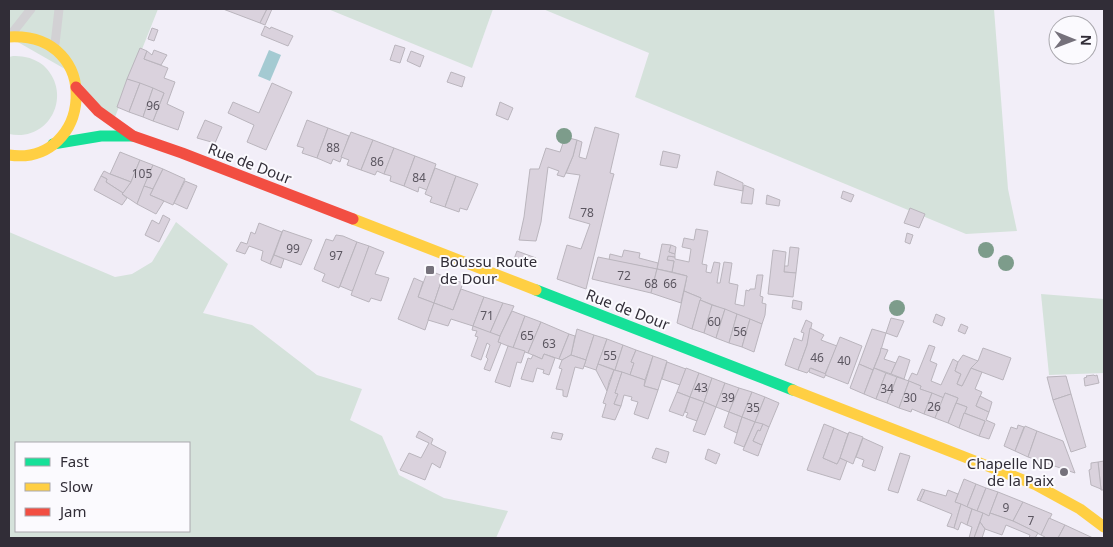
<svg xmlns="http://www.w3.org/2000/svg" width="1113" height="547" viewBox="0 0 1113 547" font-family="'Noto Sans',sans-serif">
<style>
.green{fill:#d5e2db;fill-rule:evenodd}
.water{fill:#a4cad2}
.building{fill:#dad2dd;stroke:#bab5bd}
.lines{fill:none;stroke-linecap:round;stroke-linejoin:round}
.lane{stroke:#d2d1d4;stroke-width:9}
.fast{stroke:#16e098;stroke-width:11}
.slow{stroke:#ffcf43;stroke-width:11}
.jam{stroke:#f24e42;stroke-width:11}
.tree{fill:#7d9c8b}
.poi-dot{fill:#75717b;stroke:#fbfafe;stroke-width:2}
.labels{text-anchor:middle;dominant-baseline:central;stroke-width:4;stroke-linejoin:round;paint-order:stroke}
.number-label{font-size:12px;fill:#5b5660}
.street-label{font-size:15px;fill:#312d37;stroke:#fbfafe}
.poi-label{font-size:15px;fill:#312d37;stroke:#fbfafe;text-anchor:start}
</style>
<rect width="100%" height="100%" fill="#f2eef8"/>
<g class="green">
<path d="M9 9H158L113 122 72 73 9 37Z"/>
<path d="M328 9H493L472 68Z"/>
<path d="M543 9H994L1008 189 1017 231 966 234 635 97 649 53Z"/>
<path d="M13 56C17 56 21 56 25 57 31 58 38 61 43 65 74 93 50 143 9 134V57Z"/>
<path d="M176 222 228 264 203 313 252 325 317 375 362 389 350 420 382 436 399 475 444 498 508 511 496 538H9V232L115 277 132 274 152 262ZM189 443V531H16V443Z"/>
<path d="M1041 294 1104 299V373L1049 375Z"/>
</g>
<path class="water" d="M269 50 281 55 270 81 258 76Z"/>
<g class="building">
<path d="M223 9H267L260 23Z"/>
<path d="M267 9H272L265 25 260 23Z"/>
<path d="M265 26 270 29 271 27 293 36 288 46 261 35Z"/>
<path d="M152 28 158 30 154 41 148 39Z"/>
<path d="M395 45 405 48 400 63 390 60Z"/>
<path d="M140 48 147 51 144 59 168 68 164 78 175 82 167 104 184 112 178 130 153 121 164 93 127 79Z"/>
<path d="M154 50 167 55 161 65 144 59 147 51 152 55Z"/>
<path d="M411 51 424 56 420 67 407 61Z"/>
<path d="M451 72 465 77 462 87 447 82Z"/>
<path d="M127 79 140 83 129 112 117 107Z"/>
<path d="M140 83 153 88 143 117 129 112Z"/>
<path d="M272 83 292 92 266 150 247 142 254 125 228 113 233 102 259 113Z"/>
<path d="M153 88 164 93 153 121 143 117Z"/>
<path d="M500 102 513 108 508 120 496 115Z"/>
<path d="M205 120 222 127 215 143 197 138Z"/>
<path d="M307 120 328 128 317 158 302 153 304 148 297 146Z"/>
<path d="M595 127 619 134 610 173 614 174 612 181 586 289 557 279 567 245 581 249 590 224 569 218 580 175 566 173 573 156 577 140 582 142 579 157 586 159Z"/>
<path d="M328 128 349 136 340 162 333 159 331 164 317 158Z"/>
<path d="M351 132 373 140 361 170 347 165 349 160 341 157Z"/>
<path d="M565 137 577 140 573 156 564 177 557 175 559 171 548 167 541 222 536 241 519 240 524 217 530 169H539L546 148 560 152Z"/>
<path d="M373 140 394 148 384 174 377 171 375 175 361 170Z"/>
<path d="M394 148 415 156 404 186 390 181 391 176 384 174Z"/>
<path d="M663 151 680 155 677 168 660 165Z"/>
<path d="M120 152 140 160 131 182 110 174Z"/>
<path d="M415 156 436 164 427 190 419 187 418 192 404 186Z"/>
<path d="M140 160 153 165 137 204 122 194 131 182Z"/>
<path d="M153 165 163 169 153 189 144 186Z"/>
<path d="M435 168 456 176 445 207 430 202 432 197 425 194Z"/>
<path d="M163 169 185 179 173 205 150 195Z"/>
<path d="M104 171 110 174 131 182 123 193 106 182 107 179 101 176Z"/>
<path d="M717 171 743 183V191L714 185Z"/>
<path d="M101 176 107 179 106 182 123 193 122 194 127 198 122 205 94 190Z"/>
<path d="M456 176 478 184 467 210 460 208 459 212 445 207Z"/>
<path d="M185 181 197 186 187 209 174 203Z"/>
<path d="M744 185 754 189 752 204 741 203Z"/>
<path d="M144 186 153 189 150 195 164 201 156 214 137 204Z"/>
<path d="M843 191 854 195 851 202 841 198Z"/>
<path d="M767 195 780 200 779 206 766 204Z"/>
<path d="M910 208 925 214 919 228 904 223Z"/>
<path d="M163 215 170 219 159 242 145 235 152 220 159 224Z"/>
<path d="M259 223 282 232 270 264 261 260 263 251 249 246 245 254 236 251 241 242 247 244 251 232 255 234Z"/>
<path d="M696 229 708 231 702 264 707 265 706 272 711 273 714 262 720 263 717 283H720L724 262 732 263 729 283 738 285 735 304 744 306 746 290 749 291 750 289H755L757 275H763L760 296 763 297 762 303 766 304 765 315 762 324 700 300 701 298 684 291 687 276 672 272 674 261 667 260 668 256 675 257V259L689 262 691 249 682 247 684 238 694 240Z"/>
<path d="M283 230 312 240 301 265 274 255Z"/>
<path d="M907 233 913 235 910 244 905 242Z"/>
<path d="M336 235 343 236 357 242 339 288 322 281 325 274 314 269 326 239 333 241Z"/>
<path d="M357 242 369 246 355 287 352 291 340 286Z"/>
<path d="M662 244 671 245 669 252 675 254V257L668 256 667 260 674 261 672 272 657 269Z"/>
<path d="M671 245 676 247 675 254 669 252Z"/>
<path d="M369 246 384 252 375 274 389 278 381 301 371 298 369 302 351 295Z"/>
<path d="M790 247 799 248 796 273 784 272V266H788Z"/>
<path d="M624 250 640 253 639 258 658 263 657 269 609 260 610 254 622 257Z"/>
<path d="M773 250 786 252 784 272 796 273 793 297 768 294Z"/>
<path d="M517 251 536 258 534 267 514 259Z"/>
<path d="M274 255 284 259 281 268 270 264Z"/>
<path d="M598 257 657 269 651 293 592 279Z"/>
<path d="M657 269 687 276 681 303 651 293Z"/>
<path d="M428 270 443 276 434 303 418 297Z"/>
<path d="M443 276 463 283 453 310 434 303Z"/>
<path d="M414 278 423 282 418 297 434 303 425 330 398 319Z"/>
<path d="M461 289 484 297 473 326 451 319 448 326 428 320 434 303 453 310Z"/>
<path d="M684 291 701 298 692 329 677 323Z"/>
<path d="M484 297 503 303 490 333 473 326Z"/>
<path d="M700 300 712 305 704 333 692 329Z"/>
<path d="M793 300 802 302 801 310 792 308Z"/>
<path d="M503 303 514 306 500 336 490 333Z"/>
<path d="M712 305 725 309 716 338 704 333Z"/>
<path d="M725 309 737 314 729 343 716 338Z"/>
<path d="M512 311 525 316 513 348 498 342 500 336Z"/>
<path d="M737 314 750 319 742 347 729 343Z"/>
<path d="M936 314 945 318 942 326 933 322Z"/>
<path d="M525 316 541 322 528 353 513 348Z"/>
<path d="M891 318 904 321 897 337 886 333Z"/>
<path d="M750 319 762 324 754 352 742 347Z"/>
<path d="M806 320 812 323 807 345 798 370 785 365 794 338 802 341 804 333 801 332Z"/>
<path d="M541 322 569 334 559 359 544 354 542 359 528 353Z"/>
<path d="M961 324 968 327 965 334 958 331Z"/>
<path d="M473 326 500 336 498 342 501 343 490 371 484 369 488 359 486 357 490 345 487 343 481 360 471 356 478 337 475 336 477 331 472 330Z"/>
<path d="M810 328 824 335 821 340 837 346 825 374 811 368 807 373 798 370 807 345Z"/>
<path d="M577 329 594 335 586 360 571 355Z"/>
<path d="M872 329 886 333 880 353 873 370 859 364Z"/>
<path d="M569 334 575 336 571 355 562 360 559 359Z"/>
<path d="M594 335 607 339 596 370 584 366Z"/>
<path d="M840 337 862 346 848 384 825 375Z"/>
<path d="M607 339 623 345 615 370 598 364Z"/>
<path d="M623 345 636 350 631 362 634 363 630 375 615 370Z"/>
<path d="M929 345 935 347 930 361 937 364 931 381 941 385 953 359 958 362 955 371 961 374 957 384 962 386 971 368 982 372 975 389 982 392 976 406 989 412 986 420 995 424 989 439 979 436 985 421 964 413 967 407 956 403 958 398 945 393 944 398 920 389 921 386 908 381 912 373 917 375Z"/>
<path d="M508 346 525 351 521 363 517 362 510 387 495 382Z"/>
<path d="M881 348 888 350 884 359 896 363 891 374 874 368 880 353Z"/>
<path d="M983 348 1011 358 1003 380 971 368 978 361Z"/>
<path d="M636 350 653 356 645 380 630 375 634 363 631 362Z"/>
<path d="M544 354 555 358 549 375 543 373 544 370 537 368 533 382 521 379 528 358 531 359 533 355 542 359Z"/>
<path d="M571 355 586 360 583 369 575 367 567 397 563 396V390L556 389 562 369 559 368 562 360Z"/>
<path d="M963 355 978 361 971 368 962 386 957 384 961 374 955 371 958 362Z"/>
<path d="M653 356 667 361 658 390 644 386Z"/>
<path d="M899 356 910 360 904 379 891 374Z"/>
<path d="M667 362 686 369 680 385 662 379Z"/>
<path d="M598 364 614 370 609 382 607 391 596 370Z"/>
<path d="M859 364 873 370 864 394 850 388Z"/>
<path d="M686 368 699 373 690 397 677 392Z"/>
<path d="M810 368 826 374 824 378 809 372Z"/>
<path d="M874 368 886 373 876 399 864 394Z"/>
<path d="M614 370 622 372 615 393 618 394 614 404 621 406 615 420 602 417 606 404 603 403Z"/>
<path d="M622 372 645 380 644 386 658 390 648 419 634 414 638 402 631 400 632 397 624 395 621 406 614 404 618 394 615 393Z"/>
<path d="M699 373 712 378 704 402 690 397Z"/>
<path d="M886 373 897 377 887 403 876 399Z"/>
<path d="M1094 375 1095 376 1097 375 1099 383 1085 386 1084 378 1087 377 1086 376Z"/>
<path d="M1066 376 1071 394 1053 400 1047 377Z"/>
<path d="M897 377 909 381 899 408 887 403Z"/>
<path d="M712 378 725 383 716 407 704 402Z"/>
<path d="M909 381 921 386 920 389 932 393 924 414 912 409 911 412 899 408Z"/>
<path d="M725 383 739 388 729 412 716 407Z"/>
<path d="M739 388 752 392 742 417 729 412Z"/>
<path d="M677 392 690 397 683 416 669 411Z"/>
<path d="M752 392 765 397 755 422 742 417Z"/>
<path d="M932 393 944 398 935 418 924 414Z"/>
<path d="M945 393 958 398 948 423 935 418Z"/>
<path d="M1071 394 1086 447 1071 452 1053 400Z"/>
<path d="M980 396 992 402 989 412 976 406Z"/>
<path d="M690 397 704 402 697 421 686 417 688 413 685 412Z"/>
<path d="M765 397 779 403 769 427 755 422Z"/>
<path d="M704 402 716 407 705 435 693 431Z"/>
<path d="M956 403 967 407 959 428 948 423Z"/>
<path d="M729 412 742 417 737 433 724 427Z"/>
<path d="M964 413 985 421 979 436 959 428Z"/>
<path d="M742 417 755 422 744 447 734 443Z"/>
<path d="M755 422 763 424 760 431 758 430 753 441 762 445 758 456 743 450Z"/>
<path d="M763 424 769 427 762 445 753 441 758 430 760 431Z"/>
<path d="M824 424 834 428 823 458 837 464 840 458 847 461 840 480 807 470Z"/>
<path d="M1018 425 1024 427 1015 451 1004 446 1011 427 1017 429Z"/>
<path d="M1025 426 1037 431 1028 457 1015 451Z"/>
<path d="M834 428 848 434 840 458 837 464 823 458Z"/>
<path d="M419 431 433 439 431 444 446 452 440 468 432 463 425 480 400 470 409 453 421 458 429 443 416 437Z"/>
<path d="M1037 431 1063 441 1075 473 1028 457Z"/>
<path d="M553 432 563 434 561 440 551 438Z"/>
<path d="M849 432 863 437 853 464 840 458Z"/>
<path d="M863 438 883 447 875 471 862 466 864 460 856 457Z"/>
<path d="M656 448 669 452 666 463 652 458Z"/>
<path d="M708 449 720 454 716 464 705 459Z"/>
<path d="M900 453 910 456 898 493 888 490Z"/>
<path d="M1104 461V490H1101L1098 462Z"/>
<path d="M1098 462 1101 489 1091 485 1089 470 1091 469V463Z"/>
<path d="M964 479 976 484 967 507 955 502Z"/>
<path d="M976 484 986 488 977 511 967 507Z"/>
<path d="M986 488 998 492 989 516 977 511Z"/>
<path d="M922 489 925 490 920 501 917 500Z"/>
<path d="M925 490 946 496 948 490 958 494 955 502 961 504 954 528 947 526 952 514 920 501Z"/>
<path d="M998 492 1023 502 1013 521 990 513Z"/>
<path d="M1023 502 1052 514 1041 535 1013 521Z"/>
<path d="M961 504 972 509 967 525 961 522 958 530 954 528Z"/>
<path d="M972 509 983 513 974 538H969L972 527 967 525Z"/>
<path d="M983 513 989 516 990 513 1013 521 1038 533 1035 538H1029L1030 535 1006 525 1002 535 985 529 980 522Z"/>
<path d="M1049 518 1065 525 1058 538H1045V537L1041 535Z"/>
<path d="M980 522 985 529 982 538H974Z"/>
<path d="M1065 525 1093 538H1058Z"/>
</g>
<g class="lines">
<g class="lane">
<path d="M13 32 31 9"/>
<path d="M55 44 59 9"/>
</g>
<g class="fast">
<path d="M53 144 101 136H133"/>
<path d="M536 290 793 390"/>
</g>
<g class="slow">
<path d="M9 37C105 32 92 167 9 155"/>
<path d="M353 219 536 290"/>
<path d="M793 390 1036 485 1080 509 1104 527"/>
</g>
<path class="jam" d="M76 87 98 111 133 136 182 153 353 219"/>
</g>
<g class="tree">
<circle cx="564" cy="136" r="8"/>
<circle cx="986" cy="250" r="8"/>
<circle cx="1006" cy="263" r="8"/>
<circle cx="897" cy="308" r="8"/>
</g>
<g class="poi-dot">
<rect x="425" y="265" width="10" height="10" rx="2.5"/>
<circle cx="1064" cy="472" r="5"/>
</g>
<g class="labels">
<g class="number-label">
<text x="153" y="105">96</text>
<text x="333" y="147">88</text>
<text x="377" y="161">86</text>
<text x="142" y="173">105</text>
<text x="419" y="177">84</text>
<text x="587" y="212">78</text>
<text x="293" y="248">99</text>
<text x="336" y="255">97</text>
<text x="624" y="275">72</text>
<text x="651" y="283">68</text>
<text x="670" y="283">66</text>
<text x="487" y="315">71</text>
<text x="714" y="321">60</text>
<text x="740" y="331">56</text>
<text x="527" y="335">65</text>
<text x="549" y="343">63</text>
<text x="610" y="355">55</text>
<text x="817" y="357">46</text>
<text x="844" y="360">40</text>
<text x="701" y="387">43</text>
<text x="887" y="388">34</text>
<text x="728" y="397">39</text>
<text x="910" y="397">30</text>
<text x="934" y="406">26</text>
<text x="753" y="407">35</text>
<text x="1006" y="507">9</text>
<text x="1031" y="520">7</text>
</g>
<g class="street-label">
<text transform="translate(250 163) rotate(21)">Rue de Dour</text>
<text transform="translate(628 309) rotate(21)">Rue de Dour</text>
</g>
<g class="poi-label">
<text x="440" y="261">Boussu Route<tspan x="440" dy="17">de Dour</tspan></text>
<text x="1054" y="463" text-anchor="end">Chapelle ND<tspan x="1054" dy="17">de la Paix</tspan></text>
</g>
</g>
<rect width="1113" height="547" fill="none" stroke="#312d37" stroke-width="20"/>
<rect x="15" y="442" width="175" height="90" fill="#fbfafe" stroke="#aaa8ae"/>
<rect x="25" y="458" width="25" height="8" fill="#16e098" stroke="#aaa8ae"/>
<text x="60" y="467" font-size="15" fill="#312d37">Fast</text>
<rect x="25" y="483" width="25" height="8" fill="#ffcf43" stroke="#aaa8ae"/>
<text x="60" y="492" font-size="15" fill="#312d37">Slow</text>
<rect x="25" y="508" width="25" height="8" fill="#f24e42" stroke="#aaa8ae"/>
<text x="60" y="517" font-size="15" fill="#312d37">Jam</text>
<g transform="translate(1073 40) rotate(91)"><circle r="24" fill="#fbfafe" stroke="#aaa8ae"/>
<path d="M0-4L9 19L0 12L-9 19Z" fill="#75717b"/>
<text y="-8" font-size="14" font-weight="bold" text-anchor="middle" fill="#312d37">N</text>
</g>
</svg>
